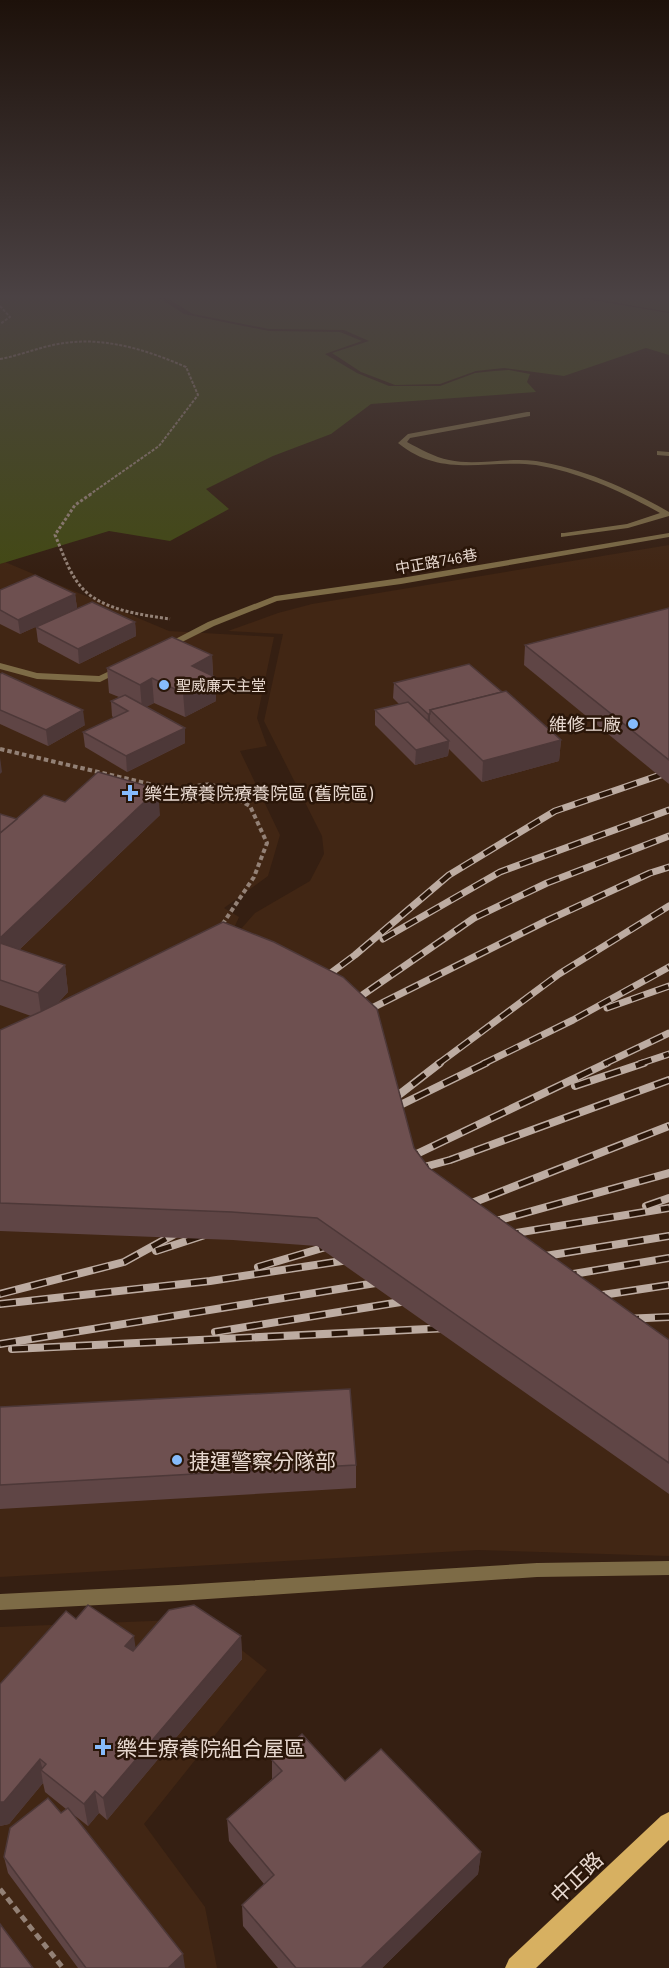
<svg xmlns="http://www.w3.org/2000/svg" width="669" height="1968" viewBox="0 0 669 1968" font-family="Barlow,'Noto Sans TC',sans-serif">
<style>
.built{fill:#412614}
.green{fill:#434915}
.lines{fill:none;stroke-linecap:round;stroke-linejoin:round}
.path-far3{stroke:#938176;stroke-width:2;stroke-dasharray:3 1.5;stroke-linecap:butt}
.path-far2{stroke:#938176;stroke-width:3;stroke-dasharray:3 2;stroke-linecap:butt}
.path-far1{stroke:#938176;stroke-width:4;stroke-dasharray:4.5 3;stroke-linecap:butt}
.path{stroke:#938176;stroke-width:5;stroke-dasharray:7 4.5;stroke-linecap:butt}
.service{fill:#7d6b46;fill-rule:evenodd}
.primary{fill:#d7b061;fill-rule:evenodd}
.rail-far1-casing{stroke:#bdaca2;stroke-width:7}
.rail-casing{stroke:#bdaca2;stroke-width:8}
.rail-far1{stroke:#2a1609;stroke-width:4.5;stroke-dasharray:13;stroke-linecap:butt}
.rail{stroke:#2a1609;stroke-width:5;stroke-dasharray:16;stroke-linecap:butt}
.wall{fill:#5f4545}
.shaded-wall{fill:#4d3838}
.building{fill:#6e5050;stroke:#4d3838;stroke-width:1.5}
.poi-dot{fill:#86bbfb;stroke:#2a1609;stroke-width:2}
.labels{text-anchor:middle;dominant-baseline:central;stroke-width:5;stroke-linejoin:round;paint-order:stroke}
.far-street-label{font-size:15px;fill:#e7d8cf;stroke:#2a1609}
.far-poi-label{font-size:15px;fill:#e7d8cf;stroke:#2a1609;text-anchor:start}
.poi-label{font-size:18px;fill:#e7d8cf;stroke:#2a1609;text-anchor:end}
.near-poi-label{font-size:21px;fill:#e7d8cf;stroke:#2a1609;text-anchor:start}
.near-street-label{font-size:21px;fill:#e7d8cf;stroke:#2a1609}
</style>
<rect width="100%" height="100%" fill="#351f12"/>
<g class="built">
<path d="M669 545V1556L478 1550 0 1577V564L5 562 169 631 274 637 257 718 267 746 240 751 280 835 268 876 224 908 239 917 226 946 255 913 310 881 324 854 322 836 264 721 283 634 228 631 278 613 312 604Z"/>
<path d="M202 1619 267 1670 144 1824 205 1907 217 1968H0V1627Z"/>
</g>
<g class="green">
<path d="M0 295H155L184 314 269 331 340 332 362 341 325 354 357 373 389 386H440L475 373 494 371 509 370 530 374 527 382 536 392 371 404 331 434 273 456 206 489 229 509 170 541 109 531 0 564Z"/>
<path d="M162 295H562L669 313V355L646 348 564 376 504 368 476 371 440 384 395 385 361 372 332 353 369 341 344 330 269 329 193 314Z"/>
<path d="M573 295H669V312Z"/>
</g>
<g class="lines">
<g class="path-far3">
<path d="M0 306 10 317 0 324"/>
<path d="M0 359C22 355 42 346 64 343 106 337 147 350 186 367L198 395 159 446 89 495"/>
</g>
<path class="path-far2" d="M91 494 75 505 55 535C63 553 69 574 83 589 103 610 142 615 170 619"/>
<path class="path-far1" d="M0 749 171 789 211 784 250 806 267 843 254 877 222 925"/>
<path class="path" d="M0 1889 63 1968"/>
<g class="service">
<path d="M527 412H530V416L410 438 407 442C420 449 434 457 449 460 477 466 507 457 536 461 582 468 629 489 669 512V516L628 528 561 537V533H564L627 524 660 513C623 492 579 472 536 465 487 459 442 479 398 443L408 434Z"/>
<path d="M657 451 669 452V456L657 455Z"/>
<path d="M669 533V537L401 584 277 601 214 626 170 648H164L162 646 208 622 275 596 401 578Z"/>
<path d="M0 663 37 673 99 676 118 667H124L126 669 100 682 37 679 0 669Z"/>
<path d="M669 1561V1575L537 1577 178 1601 0 1610V1594L178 1585 537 1563Z"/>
</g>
<path class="primary" d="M669 1812V1840L536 1968H505L509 1959 661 1816Z"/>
<defs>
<g id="rail-far1">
<path d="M383 939 500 872 669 810"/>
<path d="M320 981 355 955 449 875 555 811 669 772"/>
<path d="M348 1005 474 918 547 883 669 836"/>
<path d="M607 1008 669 986"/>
<path d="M360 1014 546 921 650 873 669 867"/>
<path d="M438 1064 559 974 669 906"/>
<path d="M483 1064 573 1020 669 967"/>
<path d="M604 1064 669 1033"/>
<path d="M639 1064 669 1054"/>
</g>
<g id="rail">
<path d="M575 1086 644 1063"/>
<path d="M387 1104 440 1063"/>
<path d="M386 1112 486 1063"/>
<path d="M404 1160 607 1063"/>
<path d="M413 1170 450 1160 669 1080"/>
<path d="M646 1206 669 1198"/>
<path d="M459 1208 669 1126"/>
<path d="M485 1224 669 1173"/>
<path d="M503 1235 669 1208"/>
<path d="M156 1251 211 1233"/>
<path d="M533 1258 669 1236"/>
<path d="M258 1267 336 1244"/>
<path d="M561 1276 669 1258"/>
<path d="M0 1294 124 1262 184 1229"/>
<path d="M589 1297 669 1285"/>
<path d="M0 1304 210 1281 355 1259"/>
<path d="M623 1319 669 1317"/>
<path d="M215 1332 413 1300"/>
<path d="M0 1344 388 1281"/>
<path d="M12 1349 449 1328"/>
</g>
</defs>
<use href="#rail-far1" class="rail-far1-casing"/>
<use href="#rail" class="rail-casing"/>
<use href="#rail-far1" class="rail-far1"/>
<use href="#rail" class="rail"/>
</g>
<g class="wall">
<path d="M0 590 75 594 77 608 20 634 0 624Z"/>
<path d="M669 608V784L524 665 525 645Z"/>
<path d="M135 622 136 636 79 664 38 642 36 627Z"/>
<path d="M212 655 213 676 215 677 216 701 185 717 154 703 146 707 185 728V743L127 772 85 747 83 732 114 718 112 716 111 701 119 697 109 693 107 668Z"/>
<path d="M0 674 85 725 48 746 0 724Z"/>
<path d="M394 683 502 692 561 740 559 761 482 782 449 749 448 756 415 765 375 725V710L399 704 393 698Z"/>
<path d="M65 802 160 815 19 950 65 965 68 992 57 1004 414 1148 429 1168 669 1340V1494L317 1246 233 1240 0 1231V1030L31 1016 0 1005V814L17 819Z"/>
<path d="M0 1407 356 1465V1488L0 1509Z"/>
<path d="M76 1619 136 1648 241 1636 242 1659 107 1820 99 1813 88 1826 74 1815 185 1968H78L8 1873 4 1857 66 1809 45 1792 43 1783 9 1824 0 1826V1684Z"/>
<path d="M272 1760 345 1781 481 1852 478 1874 382 1968H278L243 1926 242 1905 264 1884 229 1841 227 1819 272 1779Z"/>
</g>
<g class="shaded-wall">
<path d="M75 594 77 608 20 634 18 620Z"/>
<path d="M135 622 136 636 79 664 78 649Z"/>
<path d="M212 655 213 678 215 677 216 701 185 717 183 693 192 666Z"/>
<path d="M152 678 154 703 142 709 140 685Z"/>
<path d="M83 710 85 725 48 746 46 730Z"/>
<path d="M428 714H430V729L427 730Z"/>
<path d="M185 728V743L127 772 126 756Z"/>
<path d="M561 740 559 761 482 782 483 761Z"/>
<path d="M449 741 448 756 415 765 416 750Z"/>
<path d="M0 757 2 772 0 774Z"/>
<path d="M158 789 160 815 0 968V938Z"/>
<path d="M65 965 68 992 42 1020 38 993Z"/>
<path d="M134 1636 137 1659 125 1646Z"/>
<path d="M241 1636 242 1659 107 1820 103 1798Z"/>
<path d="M40 1759 43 1771 41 1770 43 1783 9 1824 0 1826V1802Z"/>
<path d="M95 1791 99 1813 88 1826 84 1804Z"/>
<path d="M481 1852 478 1874 382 1968H361Z"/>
<path d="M183 1954 185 1968H168Z"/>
</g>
<g class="building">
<path d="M35 575 75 594 18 620 0 610V590Z"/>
<path d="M92 602 135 622 78 649 36 627Z"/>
<path d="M669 608V760L525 645Z"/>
<path d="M172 637 212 655 192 666 215 677 183 693 152 678 140 685 107 668Z"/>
<path d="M469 664 502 692 430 710V714H428L394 683Z"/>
<path d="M2 673 83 710 46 730 0 710V674Z"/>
<path d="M506 691 561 740 483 761 430 710Z"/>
<path d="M125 695 185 728 126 756 83 732 128 711 111 701Z"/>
<path d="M408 702 449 741 416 750 375 710Z"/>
<path d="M98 772 158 789 0 938V833L44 795 65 802Z"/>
<path d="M0 814 17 819 0 833Z"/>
<path d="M223 922 274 942 343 977 377 1009 414 1148 429 1168 669 1340V1463L317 1218 232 1212 0 1203V1030L40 1012Z"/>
<path d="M0 943 65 965 38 993 0 980Z"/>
<path d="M350 1389 356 1465 0 1485V1407Z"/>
<path d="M88 1605 134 1636 125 1646 133 1651 169 1610 194 1605 241 1636 103 1798 95 1791 84 1804 41 1770 46 1764 40 1759 4 1802H0V1684L66 1611 76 1619Z"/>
<path d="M302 1734 345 1781 381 1749 481 1852 361 1968H296L242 1905 274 1875 227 1819 282 1771 272 1760Z"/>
<path d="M48 1798 61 1813 68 1808 183 1954 168 1968H86L4 1857 10 1828Z"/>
<path d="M0 1924 33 1968H0Z"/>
</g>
<linearGradient id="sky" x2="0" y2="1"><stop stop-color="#1d110a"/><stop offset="0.52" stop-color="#4b4244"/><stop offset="1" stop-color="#4b4244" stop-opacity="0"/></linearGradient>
<rect width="669" height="571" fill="url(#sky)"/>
<g class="poi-dot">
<circle cx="164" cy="685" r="6"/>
<circle cx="633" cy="724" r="6"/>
<path d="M127 784h6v6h6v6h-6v6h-6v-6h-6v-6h6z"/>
<circle cx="177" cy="1460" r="6"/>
<path d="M100 1738h6v6h6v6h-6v6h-6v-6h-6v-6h6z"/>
</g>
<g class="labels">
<g class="far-street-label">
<text transform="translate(436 561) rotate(-10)">中正路746巷</text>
</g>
<g class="far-poi-label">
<text x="176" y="685">聖威廉天主堂</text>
</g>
<g class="poi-label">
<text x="621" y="724">維修工廠</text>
<text x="144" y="793" text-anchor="start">樂生療養院療養院區 (舊院區)</text>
</g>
<g class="near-poi-label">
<text x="189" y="1460">捷運警察分隊部</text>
<text x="116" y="1747">樂生療養院組合屋區</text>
</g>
<g class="near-street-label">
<text transform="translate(576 1877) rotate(-44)">中正路</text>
</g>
</g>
</svg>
